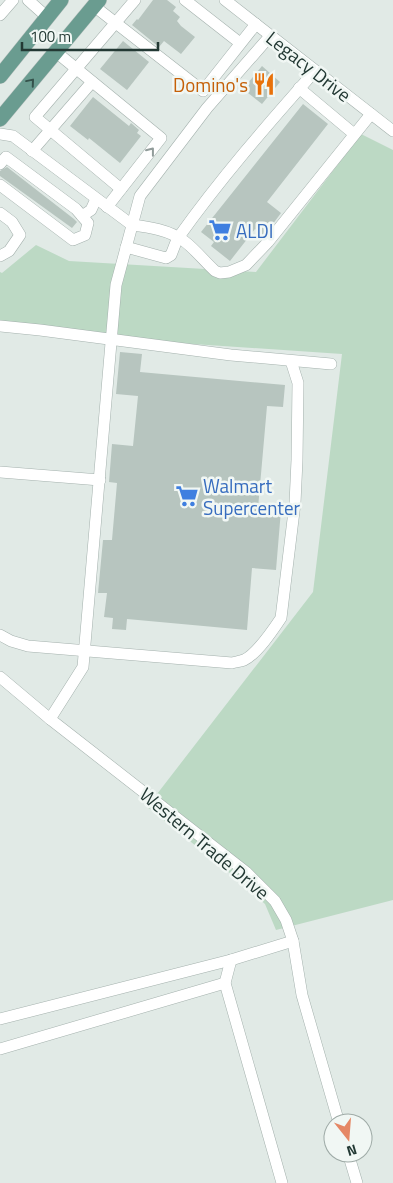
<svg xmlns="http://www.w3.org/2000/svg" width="393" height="1183" viewBox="0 0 393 1183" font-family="'Titillium Web',sans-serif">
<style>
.green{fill:#bcd9c4}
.building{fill:#b7c5bf}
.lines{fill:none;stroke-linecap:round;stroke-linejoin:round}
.minor-casing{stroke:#a4b1ad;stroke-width:12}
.major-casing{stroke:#bdc4c2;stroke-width:16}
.minor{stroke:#fff;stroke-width:11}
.major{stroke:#6a9c90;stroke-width:15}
.oneway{stroke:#35524b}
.oneway2{stroke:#919c9a}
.labels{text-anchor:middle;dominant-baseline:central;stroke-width:5;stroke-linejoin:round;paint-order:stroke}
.street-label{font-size:19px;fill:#233934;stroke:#f1f7f4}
.food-label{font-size:19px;fill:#c56008;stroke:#f1f7f4;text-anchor:end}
.shop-label{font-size:19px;fill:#366cbe;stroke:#f1f7f4;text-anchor:start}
</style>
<rect width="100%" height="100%" fill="#e1eae6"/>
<path class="green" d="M361 134 393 150V900L276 930 265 904 240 881 147 807 313 592 342 354 0 331V272L2 273 36 245 69 261 256 272Z"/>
<g class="building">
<path d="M153 0H167L176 7 173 11 180 17 177 21 181 26 195 37 181 54 164 41 159 47 132 25 137 19 138 20Z"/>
<path d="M123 41 149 62 127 90 100 69Z"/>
<path d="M262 66 280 82 262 104 243 89Z"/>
<path d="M93 97 129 126 131 123 139 130 137 133 141 136 120 163 89 138 88 140 70 126Z"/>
<path d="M303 104 328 124 267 202 281 213 264 236 255 229 230 261 211 246 214 242 201 232Z"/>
<path d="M7 167 74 219 77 222 72 228 0 176V171Z"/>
<path d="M120 352 142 354 140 372 285 385 283 407 267 406 258 508 281 510 276 570 252 568 247 630 127 619 126 630 112 629 113 618 104 617 107 593H98L103 540H112L117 483 109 482 112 444 133 446 138 396 116 394Z"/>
</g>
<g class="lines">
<defs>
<g id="minor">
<path d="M28 0 47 17"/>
<path d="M185 0 240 43"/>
<path d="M225 0 393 131"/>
<path d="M94 6 203 91 256 24"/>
<path d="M0 15 13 0"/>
<path d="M56 52 161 138 107 207"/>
<path d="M299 88 354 134"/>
<path d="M0 134 13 136 132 225C149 227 169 230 184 241 195 249 204 261 215 271L220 273 229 272 246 265 268 242 371 114"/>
<path d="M32 151 92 82"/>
<path d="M0 164 6 157 76 209 88 223 85 235 73 240 0 185"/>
<path d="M121 189 35 117 135 0"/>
<path d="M0 213 12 222 20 235 9 251 0 256"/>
<path d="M82 216 91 210 96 199"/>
<path d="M178 238C220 179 267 125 315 71"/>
<path d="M126 247 166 258 171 255 178 237"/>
<path d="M0 326 40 330 231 355 331 364"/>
<path d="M0 472 100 480"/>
<path d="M0 635 11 641 28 646 232 663C236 662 241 661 244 660 257 654 273 630 281 618L295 503 297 460 298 383 291 361"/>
<path d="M0 677 50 719 246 872 275 901 286 920 293 941 302 995 339 1123"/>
<path d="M50 719 83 667 116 285 140 196 207 108 270 36"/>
<path d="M231 960 225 983 282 1183"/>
<path d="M0 1019 231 960 293 941"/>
<path d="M0 1049 225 983"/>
<path d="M348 1153 357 1183"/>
</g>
<g id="major">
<path d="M0 76 61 0"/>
<path d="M0 119 99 0"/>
</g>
</defs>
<use href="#minor" class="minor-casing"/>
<use href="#major" class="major-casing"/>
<use href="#minor" class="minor"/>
<use href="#major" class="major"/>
</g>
<defs><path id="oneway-chevron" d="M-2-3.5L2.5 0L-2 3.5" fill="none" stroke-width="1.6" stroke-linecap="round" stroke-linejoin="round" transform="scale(1.25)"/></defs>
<use class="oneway" href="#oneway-chevron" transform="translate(31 82) rotate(-50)"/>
<use class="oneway2" href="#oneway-chevron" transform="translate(151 151) rotate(-52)"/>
<defs>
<symbol id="restaurant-bare" viewBox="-9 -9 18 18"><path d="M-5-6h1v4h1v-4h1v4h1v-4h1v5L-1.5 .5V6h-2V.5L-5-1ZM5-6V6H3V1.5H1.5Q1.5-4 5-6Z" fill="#e8710a" stroke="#f1f7f4" stroke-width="2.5" paint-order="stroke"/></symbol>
<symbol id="supermarket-bare" viewBox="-9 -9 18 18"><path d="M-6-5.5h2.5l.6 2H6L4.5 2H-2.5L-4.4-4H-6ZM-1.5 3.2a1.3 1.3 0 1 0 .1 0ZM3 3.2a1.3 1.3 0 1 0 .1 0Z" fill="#3f7fe0" stroke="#f1f7f4" stroke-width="2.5" paint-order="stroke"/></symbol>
</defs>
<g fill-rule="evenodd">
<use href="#restaurant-bare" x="248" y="68" width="32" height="32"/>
<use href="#supermarket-bare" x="204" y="214" width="32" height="32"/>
<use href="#supermarket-bare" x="171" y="480" width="32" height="32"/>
</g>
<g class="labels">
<g class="street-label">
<text transform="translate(309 66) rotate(38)">Legacy Drive</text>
<text transform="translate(205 843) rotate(40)">Western Trade Drive</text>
</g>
<g class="food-label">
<text x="248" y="84">Domino's</text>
</g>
<g class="shop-label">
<text x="236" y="230">ALDI</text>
<text x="203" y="485">Walmart<tspan x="203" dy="22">Supercenter</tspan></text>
</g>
</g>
<g transform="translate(348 1138) rotate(163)"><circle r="24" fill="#f1f7f4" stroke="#9faba7"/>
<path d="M0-4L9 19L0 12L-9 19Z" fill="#e58765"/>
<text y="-8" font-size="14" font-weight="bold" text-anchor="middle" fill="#233934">N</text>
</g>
<path d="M22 42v8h136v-8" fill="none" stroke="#233934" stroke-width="2.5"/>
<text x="30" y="42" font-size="15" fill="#233934" stroke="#f1f7f4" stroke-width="4" paint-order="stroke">100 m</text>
</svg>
